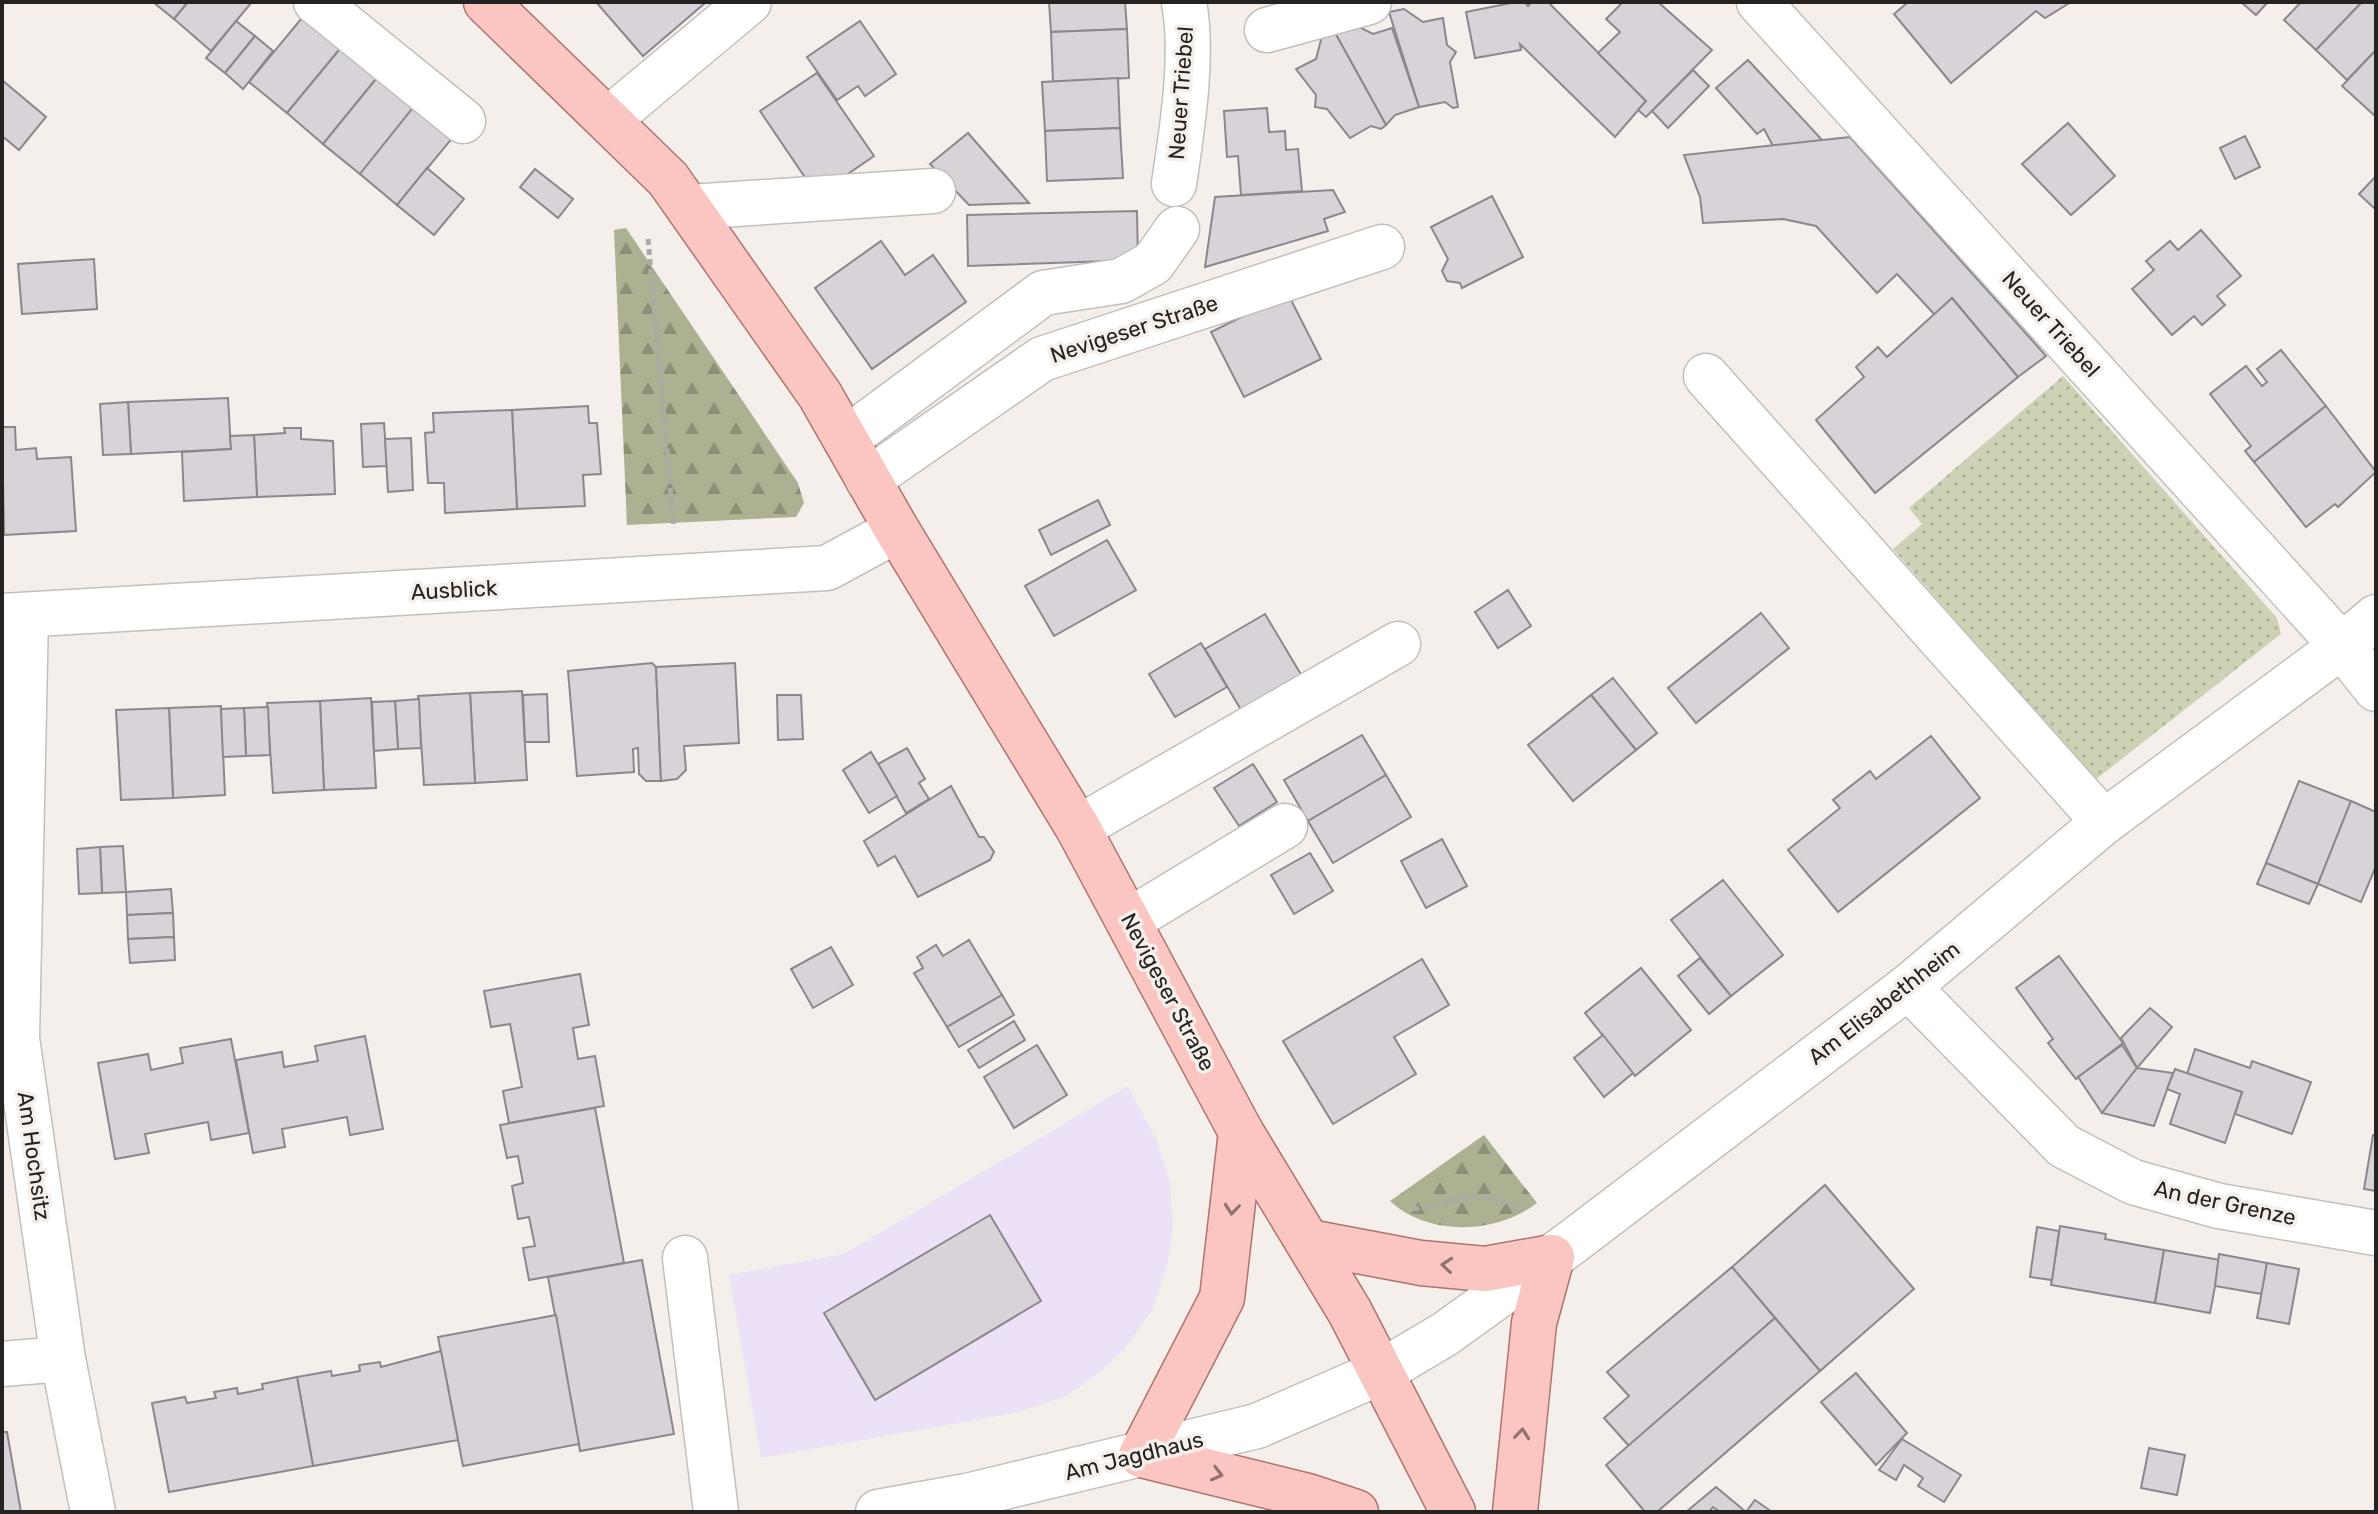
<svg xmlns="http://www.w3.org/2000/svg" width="2378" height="1514" viewBox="0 0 2378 1514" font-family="Rubik,sans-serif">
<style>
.commercial{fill:#ece1f6}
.grass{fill:url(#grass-dots)}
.forest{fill:url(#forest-firs)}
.building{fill:#d7d3d8;stroke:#8b878c;stroke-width:2}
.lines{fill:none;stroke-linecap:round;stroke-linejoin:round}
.minor-casing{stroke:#c4bfba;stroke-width:47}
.major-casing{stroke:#ae746e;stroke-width:47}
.path{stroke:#adaaa6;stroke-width:5;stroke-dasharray:6 4;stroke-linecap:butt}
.minor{stroke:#fff;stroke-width:44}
.major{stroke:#fbc5c1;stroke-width:44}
.oneway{stroke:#907471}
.labels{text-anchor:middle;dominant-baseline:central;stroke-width:7;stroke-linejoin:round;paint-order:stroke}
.street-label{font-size:22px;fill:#252321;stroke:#f4efea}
</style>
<defs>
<pattern id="grass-dots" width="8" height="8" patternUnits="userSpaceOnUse" patternTransform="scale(2)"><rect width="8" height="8" fill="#cdd2b4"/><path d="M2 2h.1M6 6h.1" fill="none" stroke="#b0b49a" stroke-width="1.8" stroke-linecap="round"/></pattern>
<pattern id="forest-firs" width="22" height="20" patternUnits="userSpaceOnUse" patternTransform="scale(2)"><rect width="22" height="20" fill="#acb192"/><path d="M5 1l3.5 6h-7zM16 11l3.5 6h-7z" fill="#8c9077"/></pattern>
</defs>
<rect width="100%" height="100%" fill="#f4efea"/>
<path class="commercial" d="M1128 1086 1157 1141 1170 1182 1173 1227 1167 1267 1152 1310 1124 1350 1095 1376 1064 1397 1015 1413 761 1458 729 1275 844 1254Z"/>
<path class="grass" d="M2063 376 2277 618 2281 634 2095 780 1893 549 1922 524 1909 508Z"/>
<g class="forest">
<path d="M626 228 798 483 804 503 796 517 627 525 614 230Z"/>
<path d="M1484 1135 1537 1203C1497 1234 1428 1237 1390 1201Z"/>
</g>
<g class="building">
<path d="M153 2H188L174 19Z"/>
<path d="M188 2H252L211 51 174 19Z"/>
<path d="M596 2H705V3L643 56Z"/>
<path d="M1049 2H1125L1127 29 1051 32Z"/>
<path d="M1516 2H1524L1528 6 1532 2H1548L1646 101 1615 137 1520 44 1521 50 1475 58 1466 12Z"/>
<path d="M1623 2H1658L1712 50 1646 117 1638 110 1646 101 1598 53 1620 32 1606 19Z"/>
<path d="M1908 2H2071L2045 18 2036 11 1951 83 1894 14Z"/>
<path d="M2241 2H2268L2256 15Z"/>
<path d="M2301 2H2362L2316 50 2284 20Z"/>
<path d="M2362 2H2376V50L2347 80 2316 50Z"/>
<path d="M1404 9 1423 22 1443 18 1447 45 1456 52 1450 62 1458 107 1453 108 1445 102 1419 107 1389 12Z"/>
<path d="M306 13 344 44 287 113 249 82Z"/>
<path d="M236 21 255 36 225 73 206 58Z"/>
<path d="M860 21 896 74 865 96 858 86 837 100 807 57Z"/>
<path d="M1353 24 1373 34 1392 28 1419 107 1395 115 1386 125 1334 31Z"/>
<path d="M1127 29 1129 78 1053 82 1051 32Z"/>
<path d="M1334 31 1386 125 1381 129 1371 126 1350 138 1327 109 1315 107 1316 95 1296 69 1316 59 1322 36Z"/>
<path d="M255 36 273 51 243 89 225 73Z"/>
<path d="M344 44 380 74 323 144 287 113Z"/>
<path d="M2376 50V113L2374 115 2342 86Z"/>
<path d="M1748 60 1823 141 1773 146 1764 129 1757 134 1716 88Z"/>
<path d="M1693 70 1709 86 1668 128 1652 111Z"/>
<path d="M817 73 874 156 817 195 760 111Z"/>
<path d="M380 74 416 104 360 174 323 144Z"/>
<path d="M1118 78 1120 128 1045 131 1042 82Z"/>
<path d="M2 80 46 117 19 150 2 136Z"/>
<path d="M416 104 454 136 397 205 360 174Z"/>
<path d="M1267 108 1269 132 1285 131 1286 150 1298 149 1302 191 1241 195 1238 156 1227 157 1224 111Z"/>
<path d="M2068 123 2115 176 2071 215 2022 164Z"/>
<path d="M1120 128 1123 178 1047 181 1045 131Z"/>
<path d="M968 133 1029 203 969 205 930 164Z"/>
<path d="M2245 136 2260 167 2235 179 2220 148Z"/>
<path d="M1850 137 2046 356 2018 377 1952 298 1935 315 1897 274 1877 293 1816 226 1783 219 1703 223 1700 197 1684 155Z"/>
<path d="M427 168 464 199 434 235 397 205Z"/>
<path d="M535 169 573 199 558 218 520 187Z"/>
<path d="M2376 176V210L2359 194Z"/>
<path d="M1333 190 1345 212 1324 219 1328 231 1205 267 1215 197Z"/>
<path d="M1492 196 1523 257 1462 288 1460 283 1447 281 1442 271 1448 259 1431 227Z"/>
<path d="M1137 211 1138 260 968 266 967 215Z"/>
<path d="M2201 230 2241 276 2217 296 2225 305 2202 325 2194 316 2172 335 2132 289 2154 270 2146 261 2170 241 2178 250Z"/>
<path d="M881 241 905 275 933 255 966 302 872 369 815 288Z"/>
<path d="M94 259 97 309 22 314 18 264Z"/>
<path d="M1288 294 1321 359 1244 397 1211 332Z"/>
<path d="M1952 298 2018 377 1875 493 1816 420 1864 377 1856 367 1878 347 1887 357Z"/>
<path d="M2281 350 2326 406 2254 462 2245 451 2251 446 2210 394 2246 366 2262 386 2267 382 2257 369Z"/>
<path d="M228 398 231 449 131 454 128 402Z"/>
<path d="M128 402 131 454 103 455 100 404Z"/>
<path d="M588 406 589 423H597L601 474 583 475 585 506 517 509 512 410Z"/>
<path d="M2326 406 2376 472 2338 507 2335 504 2306 527 2254 462Z"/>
<path d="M512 410 517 509 445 513 444 483H428L425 433 434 432 433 413Z"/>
<path d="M384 423 387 466 363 467 361 424Z"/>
<path d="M2 427H15L16 450 36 448 37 459 71 457 76 531 4 535Z"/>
<path d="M284 428H301V439L333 441 335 494 257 497 254 435 285 433Z"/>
<path d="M254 435 257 497 184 501 182 452 231 449 230 436Z"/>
<path d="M411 438 413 490 388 492 385 439Z"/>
<path d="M1098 500 1110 525 1051 555 1039 530Z"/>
<path d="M1107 540 1136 590 1054 636 1025 586Z"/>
<path d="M1508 590 1531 626 1498 648 1475 612Z"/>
<path d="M1761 613 1789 648 1696 723 1668 688Z"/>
<path d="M1265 614 1309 688 1250 725 1205 649Z"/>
<path d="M1201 643 1227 687 1175 717 1149 674Z"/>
<path d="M652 663 656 667 661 781H646L639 774 638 748 633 749 634 772 577 776 568 671Z"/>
<path d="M735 663 739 743 684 746 686 770 677 779 661 781 656 667Z"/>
<path d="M1613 678 1657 733 1636 750 1591 695Z"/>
<path d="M522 691 527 780 475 783 470 693Z"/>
<path d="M470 693 475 783 424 785 418 696Z"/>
<path d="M547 694 549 742H525L523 695Z"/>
<path d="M777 695H801L803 739 778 740Z"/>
<path d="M1591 695 1636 750 1573 801 1528 745Z"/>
<path d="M371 698 376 788 324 790 320 701Z"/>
<path d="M419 699 421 748 398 749 395 701Z"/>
<path d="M320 701 324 790 273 793 267 703Z"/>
<path d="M395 701 398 749 374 751 372 702Z"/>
<path d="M221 706 225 795 173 798 169 708Z"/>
<path d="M268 707 270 755 246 756 244 708Z"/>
<path d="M169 708 173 798 121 800 116 710Z"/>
<path d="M244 708 246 756 223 757 221 709Z"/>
<path d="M1362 735 1386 775 1308 821 1284 780Z"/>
<path d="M1931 736 1980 798 1838 912 1788 850 1840 808 1833 800 1870 771 1876 779Z"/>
<path d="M907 748 925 779 919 783 929 799 906 813 878 764Z"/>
<path d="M871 752 897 796 869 813 843 770Z"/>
<path d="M1253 764 1277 802 1239 826 1214 788Z"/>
<path d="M1386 775 1411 817 1333 863 1308 821Z"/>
<path d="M2299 781 2351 801 2318 884 2266 863Z"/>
<path d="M951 786 979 837H984L994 852 990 860 918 897 895 856 878 866 864 841Z"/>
<path d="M2351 801 2376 812V866L2361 902 2318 884Z"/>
<path d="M1442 839 1467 886 1426 908 1401 861Z"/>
<path d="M123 846 126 892 102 893 100 847Z"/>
<path d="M100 847 102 893 79 894 77 849Z"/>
<path d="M1310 853 1333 891 1294 914 1271 875Z"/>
<path d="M2266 863 2318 884 2309 904 2257 884Z"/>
<path d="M1723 880 1783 955 1731 996 1671 920Z"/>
<path d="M171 889 173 913 127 915 126 892Z"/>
<path d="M173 913 174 937 128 939 127 915Z"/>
<path d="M174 937 175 960 130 963 128 939Z"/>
<path d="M969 940 1002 995 947 1027 914 973 923 968 917 957 936 945 943 956Z"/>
<path d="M831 947 853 985 813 1008 791 969Z"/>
<path d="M2059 956 2123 1043 2076 1079 2048 1043 2053 1039 2016 988Z"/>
<path d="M1700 958 1731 996 1709 1014 1678 976Z"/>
<path d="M1422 959 1449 1005 1394 1037 1416 1074 1333 1124 1283 1041Z"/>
<path d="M1641 968 1691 1030 1635 1076 1585 1013Z"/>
<path d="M580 974 589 1025 573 1028 578 1059 595 1056 604 1106 509 1123 503 1091 522 1087 510 1024 491 1027 484 991Z"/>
<path d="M1002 995 1014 1015 959 1047 947 1027Z"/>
<path d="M2150 1008 2172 1027 2137 1068 2121 1038Z"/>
<path d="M1014 1021 1025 1040 979 1068 968 1050Z"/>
<path d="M1603 1035 1633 1073 1604 1097 1574 1058Z"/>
<path d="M365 1036 383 1129 350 1135 347 1117 282 1129 285 1147 253 1153 236 1060 282 1052 284 1067 318 1061 315 1046Z"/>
<path d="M231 1039 249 1133 211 1140 208 1122 145 1134 149 1153 115 1159 98 1063 148 1054 151 1070 183 1063 180 1048Z"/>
<path d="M1037 1045 1067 1095 1014 1128 984 1077Z"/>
<path d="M2122 1045 2137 1068 2102 1113 2078 1077Z"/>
<path d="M2195 1049 2250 1068 2252 1061 2311 1082 2292 1134 2235 1114 2242 1092 2187 1074Z"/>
<path d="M2137 1068 2173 1073 2154 1126 2102 1113Z"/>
<path d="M2175 1069 2242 1092 2225 1143 2170 1124 2180 1094 2167 1089Z"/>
<path d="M595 1108 624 1263 529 1280 523 1248 535 1246 529 1217 518 1219 512 1186 523 1183 518 1156 507 1158 500 1125Z"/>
<path d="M2373 1135H2376V1191L2364 1189Z"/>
<path d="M1825 1185 1914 1289 1820 1371 1732 1267Z"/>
<path d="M990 1215 1041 1301 875 1400 824 1313Z"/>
<path d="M2060 1226 2106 1234 2105 1239 2164 1250 2155 1303 2051 1285Z"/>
<path d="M2037 1227 2059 1231 2052 1280 2030 1277Z"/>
<path d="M2164 1250 2220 1260 2210 1313 2155 1303Z"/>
<path d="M2219 1254 2267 1263 2262 1294 2215 1286Z"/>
<path d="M642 1260 674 1434 580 1451 548 1277Z"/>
<path d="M2267 1263 2299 1269 2289 1324 2257 1318Z"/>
<path d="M1732 1267 1775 1318 1629 1446 1604 1418 1629 1396 1607 1372Z"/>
<path d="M556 1315 579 1444 463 1466 438 1337Z"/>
<path d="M1775 1318 1820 1371 1657 1512H1645L1606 1465Z"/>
<path d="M441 1351 458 1440 313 1466 297 1377 331 1371 332 1376 360 1371 359 1365 380 1362 381 1367Z"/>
<path d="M1856 1373 1907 1433 1876 1465 1821 1402Z"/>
<path d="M297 1377 313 1466 169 1492 152 1403 185 1397 187 1403 216 1398 214 1392 237 1388 238 1394 263 1389 262 1384Z"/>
<path d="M2 1432H7L21 1512H2Z"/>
<path d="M1902 1439 1961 1475 1944 1502 1918 1486 1923 1478 1904 1465 1896 1480 1879 1470Z"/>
<path d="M2149 1448 2185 1455 2177 1495 2141 1488Z"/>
<path d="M1716 1487 1746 1512H1720L1713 1507 1709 1512H1686Z"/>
<path d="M1755 1500 1772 1512H1746Z"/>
</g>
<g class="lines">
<defs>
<g id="minor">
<path d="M316 2 463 121"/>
<path d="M1759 2 2342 646 2376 689"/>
<path d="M1267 30 1369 2"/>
<path d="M609 119 749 2"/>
<path d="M1174 184C1182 129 1194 57 1184 2"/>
<path d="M690 207 933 191"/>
<path d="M1706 376 2104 822"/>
<path d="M846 439 1043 293 1121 281 1153 263 1177 229"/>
<path d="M868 480 1042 359 1382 247"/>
<path d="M26 615 17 1038 63 1359 93 1512"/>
<path d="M2 616 827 568 897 530"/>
<path d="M1078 828 1398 644"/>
<path d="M1130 920 1285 826"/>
<path d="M1908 987 2064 1146 2133 1182 2219 1206 2376 1233"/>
<path d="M685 1258 716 1512"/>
<path d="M2 1364 63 1359"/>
<path d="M878 1512 967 1496 1257 1426 1381 1372 1445 1334 1571 1243 1908 987 2104 822 2342 646 2376 617"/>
</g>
<g id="major">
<path d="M486 2 668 179 820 395 897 530 1078 828 1241 1132 1350 1312 1453 1512"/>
<path d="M1241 1132 1222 1298 1141 1455 1308 1496 1356 1512"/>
<path d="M1310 1242 1421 1263 1485 1269 1552 1257 1534 1323 1515 1512"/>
</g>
</defs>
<use href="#minor" class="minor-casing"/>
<use href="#major" class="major-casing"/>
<g class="path">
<path d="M648 239 674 528"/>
<path d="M1413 1209C1455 1203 1482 1184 1521 1211"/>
</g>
<use href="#minor" class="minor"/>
<use href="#major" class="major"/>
</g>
<defs><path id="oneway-chevron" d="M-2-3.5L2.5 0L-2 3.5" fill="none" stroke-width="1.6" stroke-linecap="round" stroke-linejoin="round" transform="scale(2)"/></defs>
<g class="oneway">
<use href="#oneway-chevron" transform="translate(1232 1209) rotate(96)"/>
<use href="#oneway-chevron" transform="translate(1447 1265) rotate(-175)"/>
<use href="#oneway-chevron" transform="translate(1522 1434) rotate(-84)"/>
<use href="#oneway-chevron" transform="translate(1217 1474) rotate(14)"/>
</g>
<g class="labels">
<g class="street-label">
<text transform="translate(1181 93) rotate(-86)">Neuer Triebel</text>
<text transform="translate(2051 324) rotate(48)">Neuer Triebel</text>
<text transform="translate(1134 329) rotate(-18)">Nevigeser Straße</text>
<text transform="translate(454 590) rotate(-3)">Ausblick</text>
<text transform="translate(1168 992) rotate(62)">Nevigeser Straße</text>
<text transform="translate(1884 1003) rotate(-38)">Am Elisabethheim</text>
<text transform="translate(34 1156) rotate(82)">Am Hochsitz</text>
<text transform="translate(2225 1203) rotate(12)">An der Grenze</text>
<text transform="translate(1134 1456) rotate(-14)">Am Jagdhaus</text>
</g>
</g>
<rect width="2378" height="1514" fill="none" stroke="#252321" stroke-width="8"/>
</svg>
